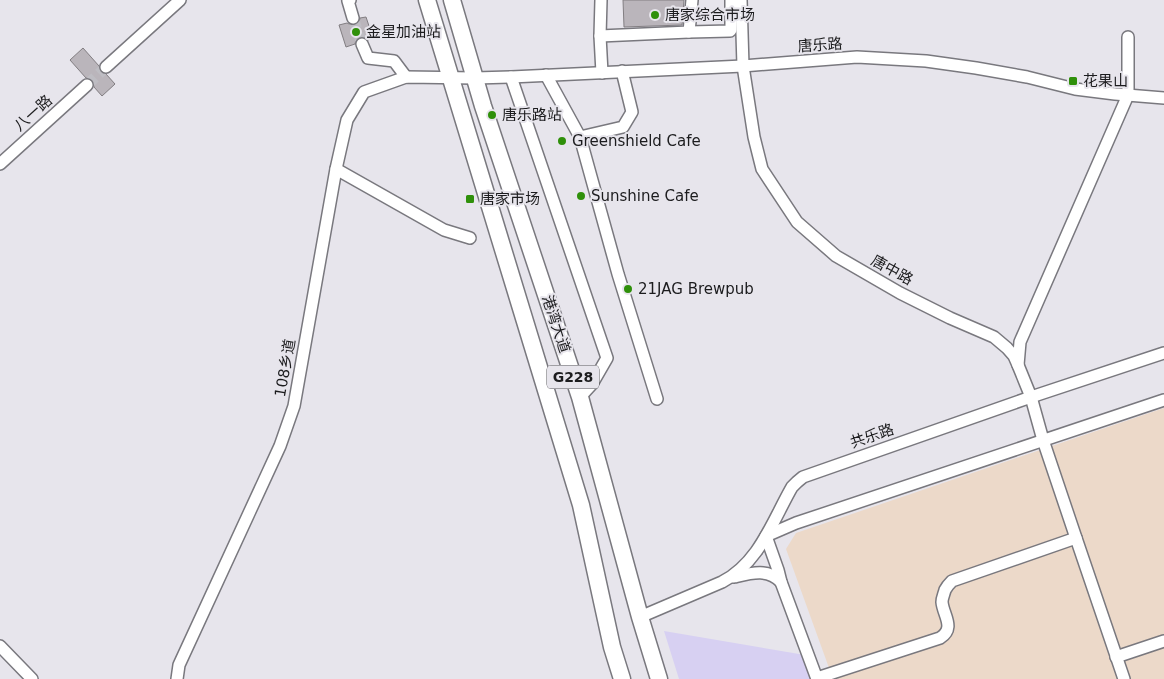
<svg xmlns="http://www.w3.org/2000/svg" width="1164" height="679" viewBox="0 0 1164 679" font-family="'DejaVu Sans','Noto Sans SC',sans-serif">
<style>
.commercial{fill:#ecd9c9}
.green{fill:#d7d0f2}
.building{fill:#bab5bb;stroke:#827e82}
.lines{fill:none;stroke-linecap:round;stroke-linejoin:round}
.minor-tunnel{stroke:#bebdc3;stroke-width:11;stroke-dasharray:11 5.5;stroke-linecap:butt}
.minor-casing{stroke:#79787e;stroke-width:14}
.highway-casing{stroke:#79787e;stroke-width:19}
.minor{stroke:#fff;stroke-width:11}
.highway{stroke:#fff;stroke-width:16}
.poi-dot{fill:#2f900a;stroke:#e7e5ec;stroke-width:2}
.labels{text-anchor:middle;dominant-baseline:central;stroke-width:4;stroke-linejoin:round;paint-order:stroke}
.shield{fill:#e7e5ec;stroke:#59585c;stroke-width:1}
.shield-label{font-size:14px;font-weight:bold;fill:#1c1c1e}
.poi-label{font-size:15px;fill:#1c1c1e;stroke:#e7e5ec;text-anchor:start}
.street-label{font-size:15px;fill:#1c1c1e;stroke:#e7e5ec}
</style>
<rect width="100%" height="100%" fill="#e7e5ec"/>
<path class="commercial" d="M1164 408V679H833L786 549 796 533Z"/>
<path class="green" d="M664 631 805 655 814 679H679Z"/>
<g class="building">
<path d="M623 0H684L682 25 624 27Z"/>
<path d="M366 17 373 38 368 40 363 37H360L356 40 355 44 346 47 339 25 347 23 351 25H356L359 23 360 18Z"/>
<path d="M83 48 99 66 101 72 106 74 115 84 102 96 94 87 93 80 90 78H86L70 60Z"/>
</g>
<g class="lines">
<g class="minor-tunnel">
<path d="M353 18 362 44"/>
<path d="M87 85 106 67"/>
</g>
<defs>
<g id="minor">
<path d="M350 0 348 1 353 18"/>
<path d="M601 0 600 36 602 73"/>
<path d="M741 0 743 66 754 137 762 169 797 222 836 256 900 293 950 318 994 337 1007 348 1014 356 1018 365 1031 397 1043 440 1076 538 1124 679"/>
<path d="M689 32 730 31 731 30V0"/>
<path d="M600 36 689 32 692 0"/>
<path d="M362 44 368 58 394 61 406 77"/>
<path d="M106 67 180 0"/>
<path d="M546 75 580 137 618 274 657 399"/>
<path d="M511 77 607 358 592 384 580 397"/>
<path d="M580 137 623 127 632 112 622 71"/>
<path d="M0 164 87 85"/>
<path d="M336 169 444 230 470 238"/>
<path d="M1018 365 1020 342 1128 95V37"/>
<path d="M734 577C751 573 768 568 781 582"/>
<path d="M640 617 722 582C759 563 772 522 792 487L797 482 803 477 1031 397 1164 353"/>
<path d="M0 646 32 679"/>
<path d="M1116 657 1164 641"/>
<path d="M817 678 940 638C956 628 943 615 942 602 942 598 944 594 945 590 947 586 949 584 952 581L1076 538"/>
<path d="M177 679 179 665 280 446 294 406 336 169 347 120 364 92 406 77 475 78 511 77 743 66 857 57 926 61 976 68 1027 77 1075 89 1115 94 1164 98"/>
<path d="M817 679 781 582 778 570 766 536 796 523 1164 400"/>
</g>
<g id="highway">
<path d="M427 0 581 505 612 647 622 679"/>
<path d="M452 0 483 106 580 397 640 617 659 679"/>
</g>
</defs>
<use href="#minor" class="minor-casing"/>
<use href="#highway" class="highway-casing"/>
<use href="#minor" class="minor"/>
<use href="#highway" class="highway"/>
</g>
<g class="poi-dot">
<circle cx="655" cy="15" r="5"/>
<circle cx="356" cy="32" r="5"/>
<rect x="1068" y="76" width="10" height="10" rx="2.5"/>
<circle cx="492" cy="115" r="5"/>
<circle cx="562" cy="141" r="5"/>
<circle cx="581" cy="196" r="5"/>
<rect x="465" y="194" width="10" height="10" rx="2.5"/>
<circle cx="628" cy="289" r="5"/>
</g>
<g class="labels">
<rect class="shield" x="547" y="365.5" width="52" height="23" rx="4"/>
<g class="shield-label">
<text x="573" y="377">G228</text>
</g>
<g class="poi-label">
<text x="665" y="15">唐家综合市场</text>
<text x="366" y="32">金星加油站</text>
<text x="1083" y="81">花果山</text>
<text x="502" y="115">唐乐路站</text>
<text x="572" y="141">Greenshield Cafe</text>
<text x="591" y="196">Sunshine Cafe</text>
<text x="480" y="199">唐家市场</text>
<text x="638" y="289">21JAG Brewpub</text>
</g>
<g class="street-label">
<text transform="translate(820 45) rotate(-4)">唐乐路</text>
<text transform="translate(33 113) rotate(-42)">八一路</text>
<text transform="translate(892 270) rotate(29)">唐中路</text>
<text transform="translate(556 324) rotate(72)">港湾大道</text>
<text transform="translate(285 368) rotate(-80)">108乡道</text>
<text transform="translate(872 436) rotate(-19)">共乐路</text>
</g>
</g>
</svg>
